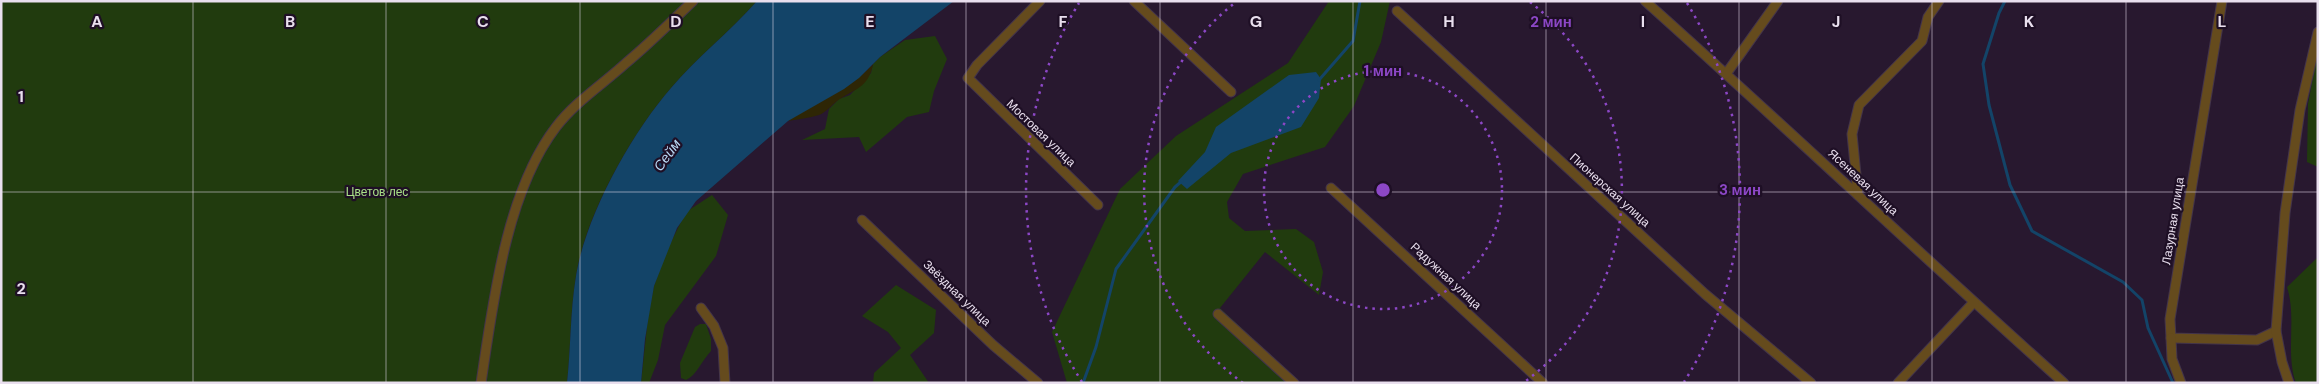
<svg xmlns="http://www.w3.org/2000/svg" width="2319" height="384" viewBox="0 0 2319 384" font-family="'DM Sans',sans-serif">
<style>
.green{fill:#213b0e}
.sand{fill:#2e2605}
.water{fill:#134468}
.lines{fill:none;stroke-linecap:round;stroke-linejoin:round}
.stream{stroke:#134468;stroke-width:3}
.minor-casing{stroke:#43344a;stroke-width:11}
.minor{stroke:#654b1d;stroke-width:9}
.grid{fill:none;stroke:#e9dfee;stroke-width:1;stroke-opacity:0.55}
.ring{fill:none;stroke:#8c47c6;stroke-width:2.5;stroke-dasharray:2.5 5}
.labels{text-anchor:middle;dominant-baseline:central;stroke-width:4.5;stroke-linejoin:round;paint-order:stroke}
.street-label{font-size:12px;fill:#e9dfee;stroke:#1e0f25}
.park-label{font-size:12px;fill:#a9e088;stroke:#1e0f25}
.water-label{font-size:14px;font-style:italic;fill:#bcdcf8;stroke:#1e0f25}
.grid-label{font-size:16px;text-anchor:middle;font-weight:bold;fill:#e9dfee;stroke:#1e0f25;stroke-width:4.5;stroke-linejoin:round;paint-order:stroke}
.centre{fill:#8c47c6;stroke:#1e0f25;stroke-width:2.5}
.ring-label{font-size:15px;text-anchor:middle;font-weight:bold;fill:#8c47c6;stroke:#1e0f25;stroke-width:4.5;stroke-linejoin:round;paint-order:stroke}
</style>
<rect width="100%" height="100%" fill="#28182f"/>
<g class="green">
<path d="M1 1H757C730 32 697 57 671 88 631 134 585 216 576 276 570 312 571 347 567 383H1Z"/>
<path d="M1329 1H1390L1381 42 1354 106 1325 147 1243 174 1227 202 1229 218 1245 231 1296 229 1314 242 1323 272 1319 295 1265 252 1220 308 1301 383H1067L1052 332 1120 189 1176 136 1288 63Z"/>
<path d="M935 36 947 59 934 91 929 112 907 117 866 152 859 137 802 140 825 129 829 109 839 99 850 95 871 73 873 64 880 57 905 40Z"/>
<path d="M2318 50V167L2307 162 2308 104Z"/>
<path d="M712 195 728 215 716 256 665 325 658 360 649 383H641L648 317 654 286 667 250 686 212Z"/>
<path d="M2318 257V383H2296C2285 353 2297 318 2287 287Z"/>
<path d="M896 285 936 310 934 333 910 355 929 383H873L874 373 901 348 888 332 862 316Z"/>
<path d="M700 324H706L711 339V351C702 360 697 375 686 380L681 378 680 363 695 327Z"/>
</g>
<path class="sand" d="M873 64C868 89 855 88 837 101 831 105 827 112 819 115 809 118 798 119 788 121 816 100 849 91 873 64Z"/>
<g class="water">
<path d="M757 1H954L880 57 859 78 844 89 788 121 696 201 677 228 654 286 645 339 641 383H567C571 347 570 312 576 276 586 215 631 134 671 88 697 57 730 32 757 1Z"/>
<path d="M1316 72 1321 79 1319 98 1301 127 1231 153 1187 189 1178 181 1205 152 1216 127 1289 75Z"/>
</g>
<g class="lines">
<g class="stream">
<path d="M2005 1 1999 13 1983 64 1989 105 2010 185 2032 231 2123 282 2142 300 2148 328 2173 383"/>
<path d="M1319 80 1353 41 1360 1"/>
<path d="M1083 383 1096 347 1116 269 1175 187 1182 181"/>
</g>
<defs>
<g id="minor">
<path d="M1040 1 977 65 968 78 1098 205"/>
<path d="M1134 1 1231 92"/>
<path d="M1645 1C1786 127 1923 257 2064 383"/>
<path d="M2222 1 2170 319 2171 338 2257 340 2276 331"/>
<path d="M1397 11 1705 294 1811 383"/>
<path d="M1726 74 1778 1"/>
<path d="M1331 188 1543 383"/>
<path d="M1858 195 1852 134 1859 105 1922 41 1928 17 1939 1"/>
<path d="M862 220 993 345 1038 383"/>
<path d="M701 308 714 326 723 348 725 383"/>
<path d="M1218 314 1294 383"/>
<path d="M2171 338 2172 359 2181 383"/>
<path d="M481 383C493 303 506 192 556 127 575 102 603 84 626 63 649 44 671 22 693 1"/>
<path d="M1898 383 1974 302"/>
<path d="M2289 383 2282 362 2276 331 2285 213 2300 110 2318 32"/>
</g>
</defs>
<use href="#minor" class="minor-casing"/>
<use href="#minor" class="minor"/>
</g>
<path class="grid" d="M193 1V383M386 1V383M580 1V383M773 1V383M966 1V383M1160 1V383M1353 1V383M1546 1V383M1739 1V383M1932 1V383M2126 1V383M1 192H2318"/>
<g class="ring">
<circle cx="1383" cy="190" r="119"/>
<path d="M1243 383A238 238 0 0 1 1236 2M1530 2A238 238 0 0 1 1523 383"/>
<path d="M1082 382A357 357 0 0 1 1079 3M1687 3A357 357 0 0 1 1684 382"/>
</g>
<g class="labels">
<g class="street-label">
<text transform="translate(1041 133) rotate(44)">Мостовая улица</text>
<text transform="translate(1863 182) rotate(43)">Ясеневая улица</text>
<text transform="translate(1610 190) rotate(42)">Пионерская улица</text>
<text transform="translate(2173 221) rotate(-81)">Лазурная улица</text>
<text transform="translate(1446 276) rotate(43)">Радужная улица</text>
<text transform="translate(957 293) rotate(44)">Звёздная улица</text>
</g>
<g class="park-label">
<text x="377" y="192">Цветов лес</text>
</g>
<g class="water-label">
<text transform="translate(667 155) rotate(-54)">Сейм</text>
</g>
</g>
<g class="grid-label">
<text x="97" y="27">A</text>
<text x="290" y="27">B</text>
<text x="483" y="27">C</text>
<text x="676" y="27">D</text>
<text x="870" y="27">E</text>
<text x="1063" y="27">F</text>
<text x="1256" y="27">G</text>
<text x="1449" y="27">H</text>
<text x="1643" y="27">I</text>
<text x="1836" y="27">J</text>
<text x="2029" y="27">K</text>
<text x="2222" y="27">L</text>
<text x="21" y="102">1</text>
<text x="21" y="294">2</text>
</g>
<circle cx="1383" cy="190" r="8" class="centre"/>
<g class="ring-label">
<text x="1551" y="27">2 мин</text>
<text x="1383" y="76">1 мин</text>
<text x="1740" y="195">3 мин</text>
</g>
<rect width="2319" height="384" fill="none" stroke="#e9dfee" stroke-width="5"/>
</svg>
